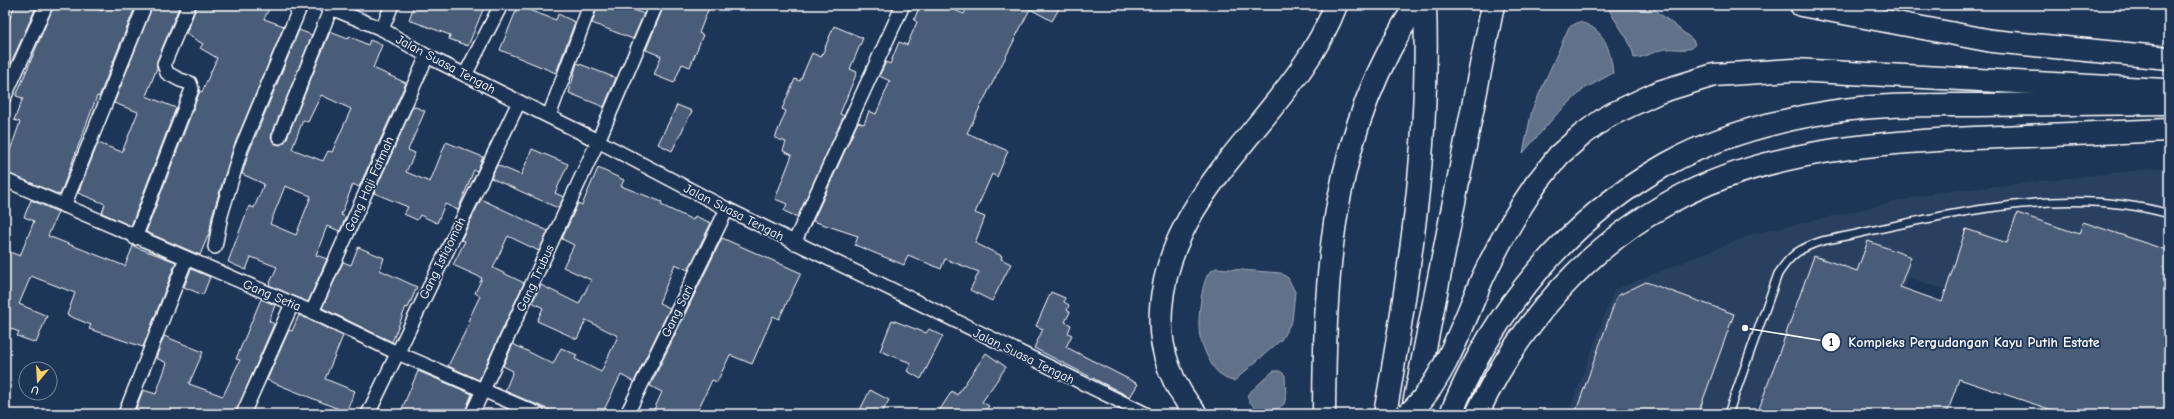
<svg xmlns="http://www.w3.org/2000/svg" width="2174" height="419" viewBox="0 0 2174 419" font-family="'Comic Neue',sans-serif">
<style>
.built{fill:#2a4161}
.water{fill:#617289;stroke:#a0aab8}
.building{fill:#4a5d79;stroke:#fff;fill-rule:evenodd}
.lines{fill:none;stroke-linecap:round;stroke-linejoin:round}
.service-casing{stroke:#fff;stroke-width:10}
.minor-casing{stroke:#fff;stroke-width:16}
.motorway-casing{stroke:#fff;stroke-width:25}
.service{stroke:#1d3557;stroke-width:7}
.minor{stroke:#1d3557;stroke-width:13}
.motorway{stroke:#1d3557;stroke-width:22}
.motorway-bridge-casing{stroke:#fff;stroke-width:25;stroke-linecap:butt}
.motorway-bridge{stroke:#1d3557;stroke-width:22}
.labels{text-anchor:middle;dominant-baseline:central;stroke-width:3.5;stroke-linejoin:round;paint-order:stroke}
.street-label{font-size:13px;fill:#fff;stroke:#1d3557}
.leader{fill:none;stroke:#fff;stroke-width:1.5}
.callout-dot{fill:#fff;stroke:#1d3557;stroke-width:1.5}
.mark-label{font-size:12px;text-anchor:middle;font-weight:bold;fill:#111}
.callout-label{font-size:14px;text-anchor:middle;font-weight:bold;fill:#fff;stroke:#1d3557;stroke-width:3.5;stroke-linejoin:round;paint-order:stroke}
</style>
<rect width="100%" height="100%" fill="#1d3557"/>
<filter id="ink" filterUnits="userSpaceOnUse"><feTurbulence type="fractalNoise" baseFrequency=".025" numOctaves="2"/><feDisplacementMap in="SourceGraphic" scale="8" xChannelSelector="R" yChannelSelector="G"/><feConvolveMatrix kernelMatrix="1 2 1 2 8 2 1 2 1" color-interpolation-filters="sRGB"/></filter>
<g filter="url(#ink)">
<path class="built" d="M2169 167V365L1908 277 1859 414H1799L1759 400 1754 414H1568L1614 290 1753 234 1934 193Z"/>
<g class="water">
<path d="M1607 5H1649L1693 40 1695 44 1692 48C1683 51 1675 48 1666 49 1655 50 1646 58 1634 58 1632 39 1614 23 1607 5Z"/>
<path d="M1579 22C1605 28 1610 49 1613 73L1584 89 1555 116 1523 153 1532 110 1569 27Z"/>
<path d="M1216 268 1281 273 1288 278 1295 292 1292 321 1281 340 1234 381C1216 379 1206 356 1201 340 1196 327 1201 288 1207 276 1209 272 1213 270 1216 268Z"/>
<path d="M1273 371H1280L1285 375 1286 397 1284 404C1272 412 1269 418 1256 408 1251 404 1249 402 1247 395Z"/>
</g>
<g class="building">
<path d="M15 5H37L11 63 5 61V31Z"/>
<path d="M54 5H87L102 11 104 5H136L99 97 97 96 60 195 5 172V149L10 151 20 122 14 120 23 98 16 96Z"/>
<path d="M153 5H180L157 61V68L146 96 176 108 131 226 102 213 105 204 78 193 98 143 122 152 138 112 114 103Z"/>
<path d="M197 5H271L264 19 284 26 234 146 212 216 210 231 200 255 146 232 200 91 202 92 217 58 200 48 203 44 186 34Z"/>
<path d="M414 5H485L468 46 449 39 450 35 409 20Z"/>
<path d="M598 5H622L644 14 633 39 592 23Z"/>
<path d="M664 5H710L699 33 703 35 690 67 682 64 674 83 654 75 661 56 646 50Z"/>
<path d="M920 5H942L964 14 968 5H1061L1052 21 1030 9 967 133 1008 151 997 177 992 174 975 213 985 217 975 243 1002 256 1001 259 1011 264 992 301 970 290 979 272 945 259 941 269 908 255 904 265 855 245 858 236 813 221 858 122 864 124 869 111 876 114 890 81 879 76 886 62 890 64 899 42 907 45 917 22 914 20Z"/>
<path d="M518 6 556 20 558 14 575 22 556 73 500 50Z"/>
<path d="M834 26 863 38 850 69 857 72 840 114 844 116 798 216H795L784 211 787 204 775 199 792 155 783 151 786 142 775 138 786 111 782 109 795 79 800 81 812 53 821 57Z"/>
<path d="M299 30 312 35 272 134 271 138 276 144 280 145 286 140 330 32 348 39 349 36 368 45 370 40 382 45 373 68 406 83 359 187 353 184 341 215 346 217 340 231 327 226 316 255 327 259 308 302 269 285 277 267 251 257 246 270 228 262 249 206 254 208 264 184 242 174 249 152ZM321 95 351 109 332 152 328 151 323 161 292 149 303 120 308 122ZM285 186 311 196 296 235 270 224Z"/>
<path d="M577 63 616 78 604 107 569 93Z"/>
<path d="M677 105 692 111 672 151 658 144Z"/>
<path d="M413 106 425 111 408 150 415 153 406 172 430 182 446 142 483 157 477 171 474 170 458 210 445 204 437 223 420 215 417 220 404 214 408 207 374 193Z"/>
<path d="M532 149 568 164 555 193 564 197 558 208 491 178 497 165 521 175Z"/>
<path d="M598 168 624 180 621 186 662 202 661 205 693 220 695 216 711 223 688 270 675 264 659 303 670 308 634 382 621 375 602 414H559L505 391 513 371 503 366 513 344 553 364 561 348 577 355 575 359 601 372 618 336 586 320 577 339 537 321 543 308 532 302 541 285 579 304 591 280 563 267 574 245 562 239 578 203 582 205Z"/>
<path d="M481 199 548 231 539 251 508 236 493 268 524 283 479 380 448 366 470 322 468 321 480 296 475 293 482 278 453 265 465 241 461 240Z"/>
<path d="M31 200 58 212 48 236 125 266 133 246 176 262 143 347 89 329 91 325 67 315 75 293 31 276 19 304 47 316 41 331 36 343 17 336 19 332 9 328 5 337V250L20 256 34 221 24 217Z"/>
<path d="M2017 213 2079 234 2083 222 2169 251V414H2064L1959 379 1947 414H1757L1814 256 1857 271 1868 241 1911 257 1900 287 1942 302 1966 229 2007 243Z"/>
<path d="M722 238 801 273 779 319 773 316 752 364 730 355 717 382 712 380 696 414H652L662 392 650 386Z"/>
<path d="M358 247 384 258 380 270 417 287 408 308 406 307 392 342 322 308 343 262 351 265Z"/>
<path d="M191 269 210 277 203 295 184 287Z"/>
<path d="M1646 282 1734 314 1698 414H1575L1617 296Z"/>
<path d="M1051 292 1065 298 1064 302 1069 305 1067 310 1070 312 1065 322 1071 325 1068 333 1072 335 1066 347 1138 384 1130 397 1034 348 1043 329 1036 326Z"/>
<path d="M261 299 275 305 269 321 274 324 235 414H134L143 390 156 394 167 363 156 358 164 336 203 352 189 384 223 396 240 360 236 359Z"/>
<path d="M299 315 343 336 325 379 355 391 346 412 267 380 289 330 292 331Z"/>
<path d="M892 320 926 333 929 329 943 336 921 379 907 371 911 363 880 351Z"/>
<path d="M986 353 1006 367 982 402 989 406 983 414H937L952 391 957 395Z"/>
<path d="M418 371 472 394 464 414H409L401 411Z"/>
<path d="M870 390 889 400 881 414H858Z"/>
</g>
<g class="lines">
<defs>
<path id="service" d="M1728 414 1778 274C1791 254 1800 248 1822 241 1932 219 2057 182 2169 214"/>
<g id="minor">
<path d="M324 5 382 29 427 56 598 141 727 209 1146 414"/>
<path d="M382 29 392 5"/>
<path d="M465 75 501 5"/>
<path d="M5 96 46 5"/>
<path d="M549 116 590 5"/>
<path d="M279 137 331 8"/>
<path d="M5 180 312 312 393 351 538 414"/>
<path d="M64 206 145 5"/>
<path d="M135 238 192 89 190 83 180 80 167 73 164 64 189 5"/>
<path d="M794 243 903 5"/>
<path d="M215 247 221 215 241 149 301 5"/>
<path d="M312 312 427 56"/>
<path d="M125 414 186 259"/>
<path d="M243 414 292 304"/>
<path d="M368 414 519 102"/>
<path d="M472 414 598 141 656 5"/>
<path d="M627 414 727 209"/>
</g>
<g id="motorway">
<path d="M1801 5 1992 41 2169 58"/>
<path d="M1536 184 1559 155 1582 135 1608 116 1659 92 1714 75 1794 70 2164 90"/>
<path d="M1196 414C1171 384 1158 348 1161 308 1170 183 1294 116 1336 5"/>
<path d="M1324 414C1325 264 1331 134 1416 5"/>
<path d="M1385 414C1409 279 1430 142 1425 5"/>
<path d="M1412 414 1493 5"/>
<path d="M1451 414C1493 310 1569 219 1667 164 1716 137 1774 121 1829 112 1878 104 1928 105 1977 105 2041 104 2105 104 2169 103"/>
<path d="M1477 414C1518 326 1586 248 1672 201 1768 148 1892 141 2000 137 2057 135 2113 132 2169 130"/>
</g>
</defs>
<use href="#service" class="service-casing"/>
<use href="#minor" class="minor-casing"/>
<use href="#motorway" class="motorway-casing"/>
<use href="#service" class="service"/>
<use href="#minor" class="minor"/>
<use href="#motorway" class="motorway"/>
<defs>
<path id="motorway-bridge" d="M1408 414C1443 384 1464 321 1482 279 1498 245 1515 214 1536 184"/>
</defs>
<use href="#motorway-bridge" class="motorway-bridge-casing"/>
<use href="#motorway-bridge" class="motorway-bridge"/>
</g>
</g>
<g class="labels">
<g class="street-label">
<text transform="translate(446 64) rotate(28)">Jalan Suasa Tengah</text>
<text transform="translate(369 184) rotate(-66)">Gang Haji Fatmah</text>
<text transform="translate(734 212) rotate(27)">Jalan Suasa Tengah</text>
<text transform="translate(442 258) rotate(-64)">Gang Istiqomah</text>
<text transform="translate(535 278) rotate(-65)">Gang Trubus</text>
<text transform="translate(272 295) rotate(23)">Gang Setia</text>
<text transform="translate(677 311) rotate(-64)">Gang Sari</text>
<text transform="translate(1024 356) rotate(26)">Jalan Suasa Tengah</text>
</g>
</g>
<path class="leader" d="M1745 328L1831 342"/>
<g class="callout-dot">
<circle cx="1745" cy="328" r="4"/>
<circle cx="1831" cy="342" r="10"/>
</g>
<g class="mark-label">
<text x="1831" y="346">1</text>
</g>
<g class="callout-label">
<text x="1974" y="347">Kompleks Pergudangan Kayu Putih Estate</text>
</g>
<rect width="2174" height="419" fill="none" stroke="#1d3557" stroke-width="20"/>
<rect x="10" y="10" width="2154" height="399" fill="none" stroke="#fff" stroke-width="1.5" filter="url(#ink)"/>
<g transform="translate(38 381) rotate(198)"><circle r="19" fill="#1d3557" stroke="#77869a"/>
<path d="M0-3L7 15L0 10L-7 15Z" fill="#ffd166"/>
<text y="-6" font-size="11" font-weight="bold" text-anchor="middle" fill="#ffffff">U</text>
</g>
</svg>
